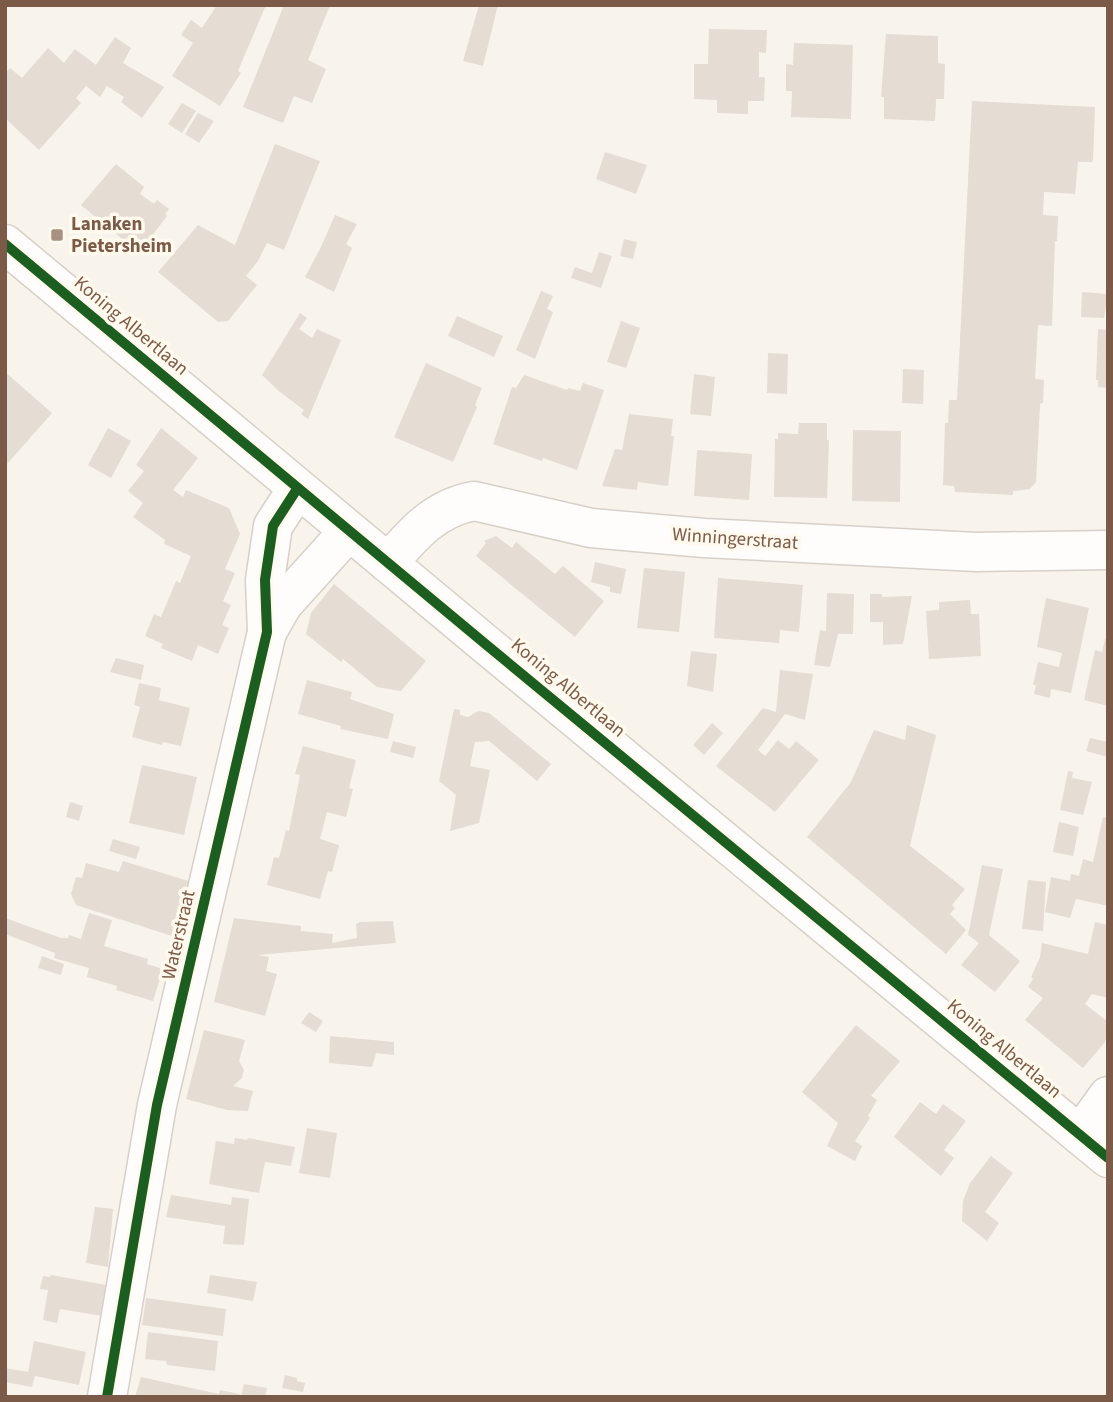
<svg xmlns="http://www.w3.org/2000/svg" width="1113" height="1402" viewBox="0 0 1113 1402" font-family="'Source Sans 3',sans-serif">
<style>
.building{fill:#e5dcd3}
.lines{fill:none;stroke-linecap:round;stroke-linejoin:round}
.minor-casing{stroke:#d7d0c8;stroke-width:41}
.minor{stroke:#fefdfc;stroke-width:38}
.cycleway-casing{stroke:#fff9ee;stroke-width:15}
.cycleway{stroke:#1b5e20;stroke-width:10}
.poi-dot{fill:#a79181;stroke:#fff9ee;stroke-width:2.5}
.labels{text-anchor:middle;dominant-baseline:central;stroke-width:7;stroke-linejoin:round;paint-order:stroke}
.poi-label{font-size:19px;font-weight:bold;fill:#7b5b47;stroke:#fff9ee;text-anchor:start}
.street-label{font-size:19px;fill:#7b5b47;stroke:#fff9ee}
</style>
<rect width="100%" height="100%" fill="#f8f4ec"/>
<g class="building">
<path d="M217 5H266L238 71 241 73 220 106 172 76 193 43 181 35 191 20 202 28Z"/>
<path d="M284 5H330L308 60 326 69 312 103 294 96 283 123 243 107Z"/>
<path d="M479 5H498L483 66 463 61Z"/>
<path d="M709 29 767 30 766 53 759 52V77H765L764 101H748V114L717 113V100L694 99V64H708Z"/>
<path d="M886 34 938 36V63L945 64 944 99H936L935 121 884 119V97H881Z"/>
<path d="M115 37 131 48 123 63 164 87 142 118 121 102 124 97 107 86 100 97 86 86 76 98 81 103 39 150 5 118V74L10 68 22 78 48 48 64 63 75 49 96 65Z"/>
<path d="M794 43 853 45 851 119 791 117 792 91H786V64L793 65Z"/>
<path d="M972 101 1095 107 1093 160 1092 162H1078L1075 194 1044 192 1043 215 1058 216 1057 241H1055L1052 326 1038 325 1035 379 1044 380 1043 403 1040 404 1036 482 1030 489 1013 491V495L955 492 954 486 943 485 945 423H948L949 400H957Z"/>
<path d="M182 103 196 111 182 133 168 124Z"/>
<path d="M198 113 214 121 199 143 185 134Z"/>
<path d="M275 144 320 161 284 250 267 243 258 261 246 276 257 285 228 321 218 322 158 272 198 225 235 245Z"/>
<path d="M605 152 647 165 636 194 596 179Z"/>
<path d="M116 164 144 187 140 194 154 204 157 200 169 209 165 214 167 216 139 253 81 205Z"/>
<path d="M335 215 357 224 346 244 352 248 334 292 305 277 321 247Z"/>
<path d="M624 239 637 242 633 259 620 256Z"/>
<path d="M599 252 612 256 601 288 571 278 575 267 592 273Z"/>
<path d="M541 291 553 296 547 309 553 312 535 359 516 350Z"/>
<path d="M1082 292 1108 294 1104 318 1081 317Z"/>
<path d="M300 313 307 318 299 329 312 338 317 329 341 340 308 419 301 414 304 410 280 392 262 375Z"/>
<path d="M457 316 503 336 494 357 448 336Z"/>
<path d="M621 321 640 328 626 368 607 362Z"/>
<path d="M1098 329 1108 330V388L1098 387V380H1096Z"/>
<path d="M768 353 788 354 787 394 767 393Z"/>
<path d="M426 363 482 388 475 405 477 407 453 462 394 437Z"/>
<path d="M903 369 924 370 923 404 902 403Z"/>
<path d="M5 372 52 413 7 464 5 463Z"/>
<path d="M694 374 715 377 711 416 690 414Z"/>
<path d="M524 375 567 390 568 388 580 391 583 383 604 390 577 470 543 458 542 461 493 444 512 387 516 388Z"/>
<path d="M629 414 673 419 671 436H674L668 486 638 482 637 490 602 486 615 449 622 450Z"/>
<path d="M799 423H827V440H829L827 498 774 497 775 439H778V433L798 434Z"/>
<path d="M108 428 131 441 111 478 88 465Z"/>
<path d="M161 428 198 458 173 490 183 497 186 490 229 508 240 534 225 569 235 573 223 601 231 605 222 625 229 628 218 654 198 645 192 661 161 648 163 644 145 636 154 614 161 617 176 581 180 583 191 556 164 544 165 540 133 517 143 503 128 491 144 471 136 465Z"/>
<path d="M853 430 901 431 900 502 852 501Z"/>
<path d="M697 450 752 454 749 500 694 496Z"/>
<path d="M496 536 512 548 516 542 555 574 563 566 604 601 575 637 476 556 486 543 484 541Z"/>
<path d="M595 562 626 569 621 594 610 592V587L591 582Z"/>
<path d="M644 568 685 572 679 632 637 628Z"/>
<path d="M718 578 803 585 799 632 780 630 779 643 714 638Z"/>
<path d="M334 584 426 661 401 691 377 687 343 659 341 662 306 634 311 613Z"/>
<path d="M827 593 854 594 853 634H838L830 667 814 665 820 630 826 631Z"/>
<path d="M870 594H882V597L912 596 903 644 883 645V622H870Z"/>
<path d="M1046 598 1089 608 1071 693 1051 689 1050 698 1034 694 1036 685H1033L1038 662 1059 667 1062 653 1037 647Z"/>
<path d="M970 600 971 614H979L981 656 929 659 926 611 939 610V602Z"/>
<path d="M1105 639 1108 640V706L1084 700 1095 650 1102 652Z"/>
<path d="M691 651 717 654 713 692 687 686Z"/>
<path d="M116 658 144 665 141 680 110 672Z"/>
<path d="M780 670 813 674 805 720 785 714 758 750 765 756 778 740 789 749 796 741 819 760 775 812 716 766 763 708 776 712Z"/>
<path d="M307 680 352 692 350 699 394 714 388 739 340 729 341 726 298 714Z"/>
<path d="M139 683 161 688 159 700 190 708 181 746 163 742 162 745 132 737 140 707 134 705Z"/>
<path d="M454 709 460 710V715L468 717 478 711 489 713 551 764 537 781 489 741 475 742 470 766 490 770 479 823 450 831 456 795 439 781Z"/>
<path d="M712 723 723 733 704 755 693 745Z"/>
<path d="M907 725 936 735 910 846 965 889 952 905 955 908 950 914 966 930 946 954 807 837 851 782 874 730 905 740Z"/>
<path d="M1090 738 1108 742V757L1086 751Z"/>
<path d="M393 741 416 747 413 758 390 752Z"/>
<path d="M303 746 356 760 349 788 353 789 346 817 327 812 320 839 339 845 332 872 328 871 320 899 267 885 274 857 279 858 286 830 289 831 300 775 295 774Z"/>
<path d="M142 765 197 777 184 835 129 823Z"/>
<path d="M1068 771 1073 772 1072 778 1092 782 1083 815 1060 810Z"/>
<path d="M70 802 83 806 79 821 66 817Z"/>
<path d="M1103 817 1108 818V906L1076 899 1070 918 1045 912 1051 877 1070 881 1071 874 1079 876 1083 859 1093 862Z"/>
<path d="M1059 822 1079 827 1073 856 1053 852Z"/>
<path d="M113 839 140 847 136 859 109 851Z"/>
<path d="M123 861 192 882 175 937 76 905 71 894 76 877 82 878 86 863 119 872Z"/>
<path d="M982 865 1003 869 989 935 1020 961 995 992 961 965 979 943 968 935Z"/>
<path d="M1028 880 1046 882 1043 931 1022 929Z"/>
<path d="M89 913 112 920 104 946 148 959 147 964 163 969 153 1001 116 990 117 986 87 977 89 968 54 958 55 953 5 934V918L61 938H68L69 935 81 939Z"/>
<path d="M234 918 301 926V931L333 934 332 943 357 938 356 924 360 922 393 921 396 943 257 955 269 957 266 971 277 974 265 1016 214 1002Z"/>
<path d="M1095 922 1108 925V998L1092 994 1085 1004 1108 1022V1030L1105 1042 1083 1068 1025 1020 1043 998 1028 987 1033 979 1031 977 1040 957 1042 943 1088 954Z"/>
<path d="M42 956 64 964 61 975 38 968Z"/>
<path d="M309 1012 323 1021 316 1032 301 1023Z"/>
<path d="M856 1025 900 1061 871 1096 877 1100 868 1116 870 1118 855 1141 862 1146 855 1161 827 1146 838 1123 802 1092Z"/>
<path d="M204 1030 245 1040 239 1061 244 1070 242 1078 233 1086 253 1091 248 1111 227 1110 186 1099Z"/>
<path d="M330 1036 394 1042V1055L376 1053 372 1067 329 1063Z"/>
<path d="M920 1102 936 1114 943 1104 966 1121 944 1150 954 1158 941 1176 894 1137Z"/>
<path d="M307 1128 337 1133 330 1178 299 1173Z"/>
<path d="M235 1138 247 1140 248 1138 295 1147 291 1166 265 1162 259 1193 209 1184 216 1141 234 1144Z"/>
<path d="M991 1156 1013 1173 985 1212 999 1223 987 1241 962 1221 963 1201 970 1183Z"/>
<path d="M171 1195 231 1205 232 1197 249 1199 244 1245 223 1244 225 1226 166 1217Z"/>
<path d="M95 1207 113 1209 108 1267 86 1263Z"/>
<path d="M51 1275 106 1285 103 1316 60 1309 57 1323 43 1320 48 1290 40 1289 43 1276 50 1277Z"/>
<path d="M210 1275 257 1282 253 1301 207 1293Z"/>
<path d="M146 1298 226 1309 223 1336 142 1325Z"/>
<path d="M148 1332 218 1341 215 1371 167 1365 166 1361 145 1359Z"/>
<path d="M34 1341 86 1352 79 1385 35 1376 32 1387 5 1382V1368L28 1372Z"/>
<path d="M285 1375 297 1378V1381L305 1383 303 1392 282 1388Z"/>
<path d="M141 1377 219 1394 220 1390 240 1394 239 1397H135Z"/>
<path d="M244 1384 267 1388 265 1397H241Z"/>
</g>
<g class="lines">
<defs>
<g id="minor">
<path d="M5 244C372 550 738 855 1108 1158"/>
<path d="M388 563C413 534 435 508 474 501L591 528 704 538 976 552 1108 550"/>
<path d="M267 632 283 604 348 532"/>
<path d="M1080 1135 1108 1096"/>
<path d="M107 1397 157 1105 267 632 265 580 273 526 297 489"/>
</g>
</defs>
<use href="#minor" class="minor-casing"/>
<use href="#minor" class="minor"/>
<defs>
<g id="cycleway">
<path d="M5 244C372 550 738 855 1108 1158"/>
<path d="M107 1397 157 1105 267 632 265 580 273 526 297 489"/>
</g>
</defs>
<use href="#cycleway" class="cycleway-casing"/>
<use href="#cycleway" class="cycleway"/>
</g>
<rect class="poi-dot" x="50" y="228" width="14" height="14" rx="3.5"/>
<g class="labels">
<g class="poi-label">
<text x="71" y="224">Lanaken<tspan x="71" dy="22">Pietersheim</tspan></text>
</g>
<g class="street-label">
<text transform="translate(131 326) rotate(40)">Koning Albertlaan</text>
<text transform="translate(735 539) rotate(4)">Winningerstraat</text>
<text transform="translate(568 688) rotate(40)">Koning Albertlaan</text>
<text transform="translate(179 935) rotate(-77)">Waterstraat</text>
<text transform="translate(1004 1049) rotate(40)">Koning Albertlaan</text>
</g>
</g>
<rect width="1113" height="1402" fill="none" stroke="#7b5b47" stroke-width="14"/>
</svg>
